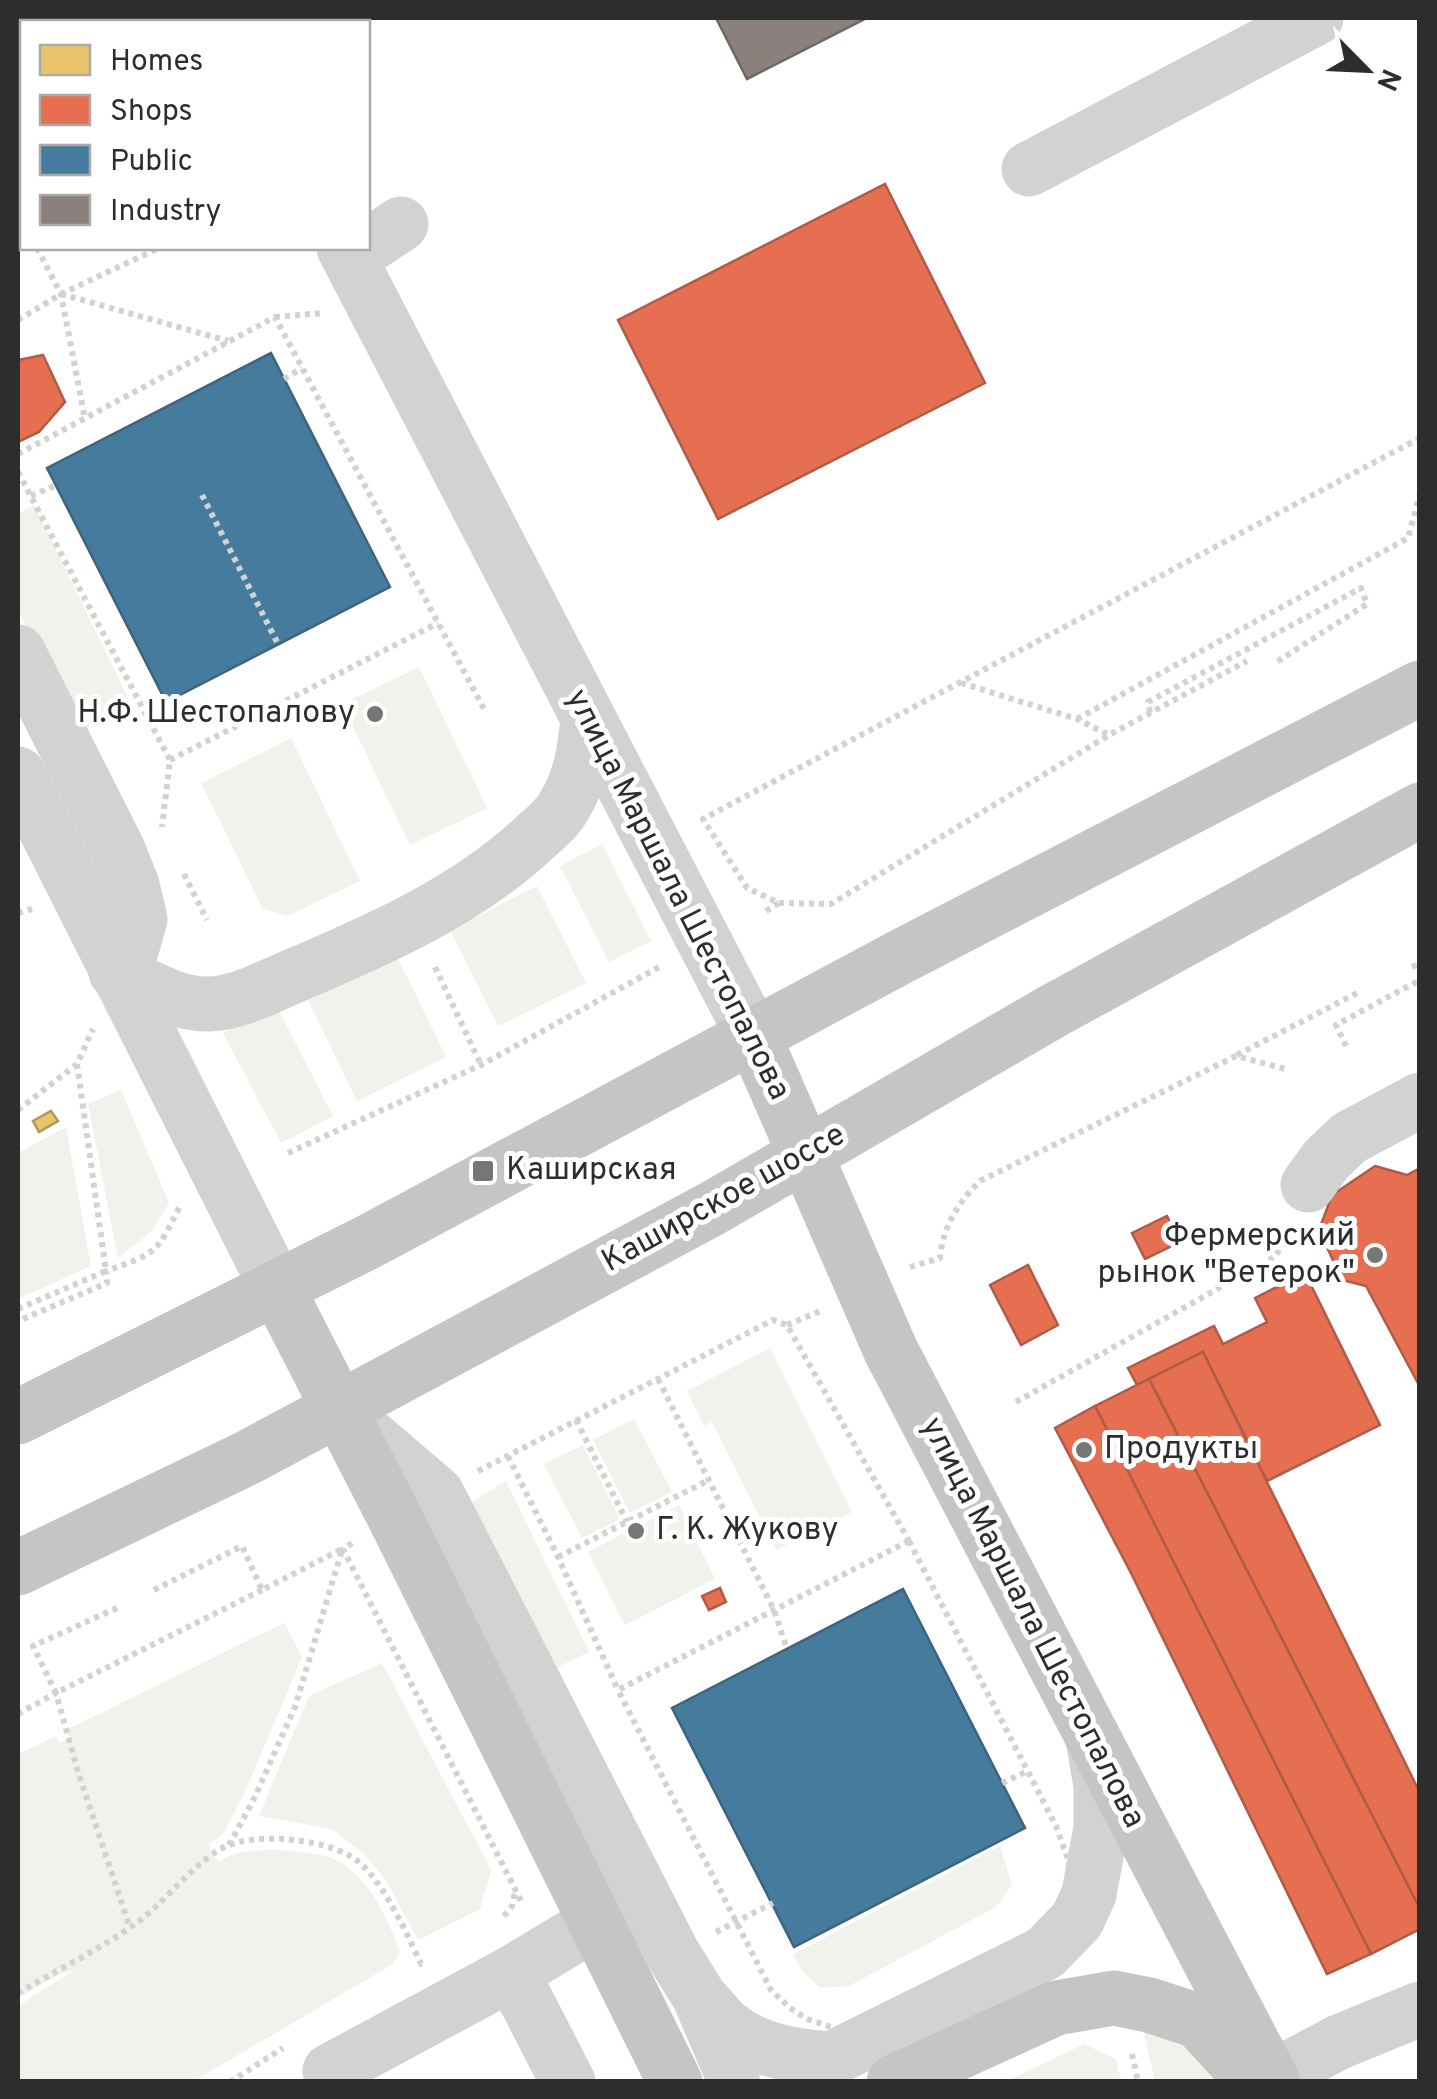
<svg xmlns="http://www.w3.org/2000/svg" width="1437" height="2099" viewBox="0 0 1437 2099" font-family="Overpass,sans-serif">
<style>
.green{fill:#eff3eb}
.homes{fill:#e9c46a;stroke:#b19758;stroke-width:2.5}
.shops{fill:#e76f51;stroke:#af5b46;stroke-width:2.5}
.public{fill:#457b9d;stroke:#3e647b;stroke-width:2.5}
.industry{fill:#8a817c;stroke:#6e6864;stroke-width:2.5}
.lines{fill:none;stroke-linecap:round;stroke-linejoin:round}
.path{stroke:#d2d2d2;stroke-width:6;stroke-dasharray:5 5;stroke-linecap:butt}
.minor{stroke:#d2d2d2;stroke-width:55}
.major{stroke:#c5c5c5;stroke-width:55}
.poi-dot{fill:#767676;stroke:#fff;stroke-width:4}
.labels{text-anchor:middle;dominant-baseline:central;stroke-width:10;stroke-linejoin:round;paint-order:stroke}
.poi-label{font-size:32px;fill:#2d2d2d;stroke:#fff;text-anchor:start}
.street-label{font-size:32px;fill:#2d2d2d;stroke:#fff}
</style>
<rect width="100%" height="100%" fill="#fff"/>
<g class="green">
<path d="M34 505 132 706 80 730 18 610V514Z"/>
<path d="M419 667 487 808 410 845 342 704Z"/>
<path d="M291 738 360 881 288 916 263 909 201 783Z"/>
<path d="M602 844 651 941 609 962 560 866Z"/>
<path d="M537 886 586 983 498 1026 450 930Z"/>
<path d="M397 956 446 1057 357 1101 308 1000Z"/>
<path d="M276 1005 333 1116 281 1143 223 1033Z"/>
<path d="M121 1090 169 1203 152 1231 118 1258 88 1104Z"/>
<path d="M66 1127 91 1266 18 1299V1153Z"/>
<path d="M770 1348 852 1512 776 1550 712 1422 704 1426 687 1391Z"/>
<path d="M634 1419 672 1492 630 1513 593 1440Z"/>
<path d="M583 1445 620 1519 582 1538 544 1464Z"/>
<path d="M506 1481 589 1652 562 1665 548 1677 464 1507Z"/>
<path d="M679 1505 715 1579 625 1625 588 1552Z"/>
<path d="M284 1623 302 1657 245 1792 223 1834 210 1843V1853L219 1862C238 1850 248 1851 271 1850 287 1850 327 1853 340 1862 371 1881 388 1919 400 1952L393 1964 194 2081H18V2006L76 1969 58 1975 18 1998V1754L56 1736 59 1743 69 1738 66 1730Z"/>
<path d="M382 1663 491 1870 480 1909 418 1940 386 1880 364 1854 332 1829 259 1816 309 1696Z"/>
<path d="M1000 1846 1012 1885 996 1907 849 1986 820 1988 802 1971 793 1954Z"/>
<path d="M1141 2021 1188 2037 1237 2081H1155Z"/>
<path d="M1084 2044 1116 2059 1121 2081H1007Z"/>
</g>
<path class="homes" d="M51 1111 58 1121 39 1132 33 1121Z"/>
<g class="shops">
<path d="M18 18H171L174 22H22V199L18 202Z"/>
<path d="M885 184 985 383 718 519 618 320Z"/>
<path d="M43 355 65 402 39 432 18 442V360Z"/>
<path d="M1375 1166 1407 1175 1420 1168V1387L1366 1286 1342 1280 1319 1230 1332 1195Z"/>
<path d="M1167 1216 1180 1242 1145 1259 1132 1233Z"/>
<path d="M1028 1265 1058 1325 1021 1345 990 1285Z"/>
<path d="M1305 1273 1380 1425 1267 1481 1203 1352 1137 1385 1128 1368 1214 1326 1223 1344 1267 1322 1255 1298Z"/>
<path d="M1203 1352 1420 1793V1909L1149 1379Z"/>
<path d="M1149 1379 1420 1909V1929L1371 1954 1095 1406Z"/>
<path d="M1095 1406 1371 1954 1327 1974 1131 1573 1055 1428Z"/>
<path d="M720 1588 726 1602 709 1610 702 1596Z"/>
</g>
<g class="public">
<path d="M271 353 390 587 166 702 47 468Z"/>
<path d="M903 1589 1025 1828 794 1947 672 1708Z"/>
</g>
<path class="industry" d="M716 18H867L747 79Z"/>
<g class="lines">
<g class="path">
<path d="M18 212 22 221"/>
<path d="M37 248 61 294 85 419"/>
<path d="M61 294 228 341"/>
<path d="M275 317 323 313"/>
<path d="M18 320 61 294 159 248"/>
<path d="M284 379 302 368"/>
<path d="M18 454 275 317 484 709"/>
<path d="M18 472 170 760 162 827"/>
<path d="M202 495 278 644"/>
<path d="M31 496 56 485"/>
<path d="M961 683 1077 719 1109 735"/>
<path d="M1150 712 1148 702 1361 588 1367 604 1275 663"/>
<path d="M1077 719 1408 538 1420 494"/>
<path d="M170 760 438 623"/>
<path d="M184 874 207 920"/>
<path d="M779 903 831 904 1109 735 1247 661"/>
<path d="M766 911 779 903 747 888 703 819 1420 438"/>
<path d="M18 913 32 909"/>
<path d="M435 967 481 1065"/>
<path d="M1412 967 1420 963"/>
<path d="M1346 1046 1336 1025 1420 980"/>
<path d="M1237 1055 1359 992"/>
<path d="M18 1110 77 1064 93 1029"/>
<path d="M288 1153 481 1065 661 966"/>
<path d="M910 1267 940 1258C943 1226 958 1203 980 1181L1236 1056 1289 1070"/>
<path d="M18 1309 106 1271 77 1064"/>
<path d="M23 1319 107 1283 106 1271C157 1253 156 1254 180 1206"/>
<path d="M787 1325 823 1310"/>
<path d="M658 1379 774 1610 787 1649"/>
<path d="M1016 1402 1276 1256 1290 1230"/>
<path d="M576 1420 627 1522"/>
<path d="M508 1456 558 1557 618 1690"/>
<path d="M478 1471 773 1320 787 1325 909 1541"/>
<path d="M909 1541 1056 1826 1069 1862 1066 1900 1040 1931 873 2017 837 2029 807 2019 790 2008 771 1990 618 1690Z"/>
<path d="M352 1543 343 1549 521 1901"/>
<path d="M558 1557 709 1480"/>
<path d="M154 1590 242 1546 262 1590 342 1549"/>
<path d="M117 1608 33 1646 56 1693 262 1590"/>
<path d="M18 1714 56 1693 78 1772 130 1928"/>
<path d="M1002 1783 1028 1771"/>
<path d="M229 1845 253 1801 295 1707 342 1550"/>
<path d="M504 1916 512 1906 515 1892"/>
<path d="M716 1932 773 1903"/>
<path d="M18 1993C55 1971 95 1952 131 1927 162 1906 185 1872 217 1851 236 1839 261 1838 284 1839 306 1841 331 1845 350 1856 379 1871 407 1934 421 1964L425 1962"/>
<path d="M1132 2054 1138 2082"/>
<path d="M230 2082 283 2048"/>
</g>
<g class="minor">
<path d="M228 18 230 22"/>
<path d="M1029 169 1316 18"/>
<path d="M368 246 401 224"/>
<path d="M344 248 754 1037"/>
<path d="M18 652 118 850 132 885 140 919 131 951 116 972"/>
<path d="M18 774 277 1288"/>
<path d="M116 972C145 985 177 1005 209 1004 239 1003 269 986 296 975 378 940 467 901 533 839 544 829 557 819 564 806 581 779 585 749 588 719"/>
<path d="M1308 1185 1326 1160 1349 1138 1420 1100"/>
<path d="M340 1411 437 1494 673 1954 699 1996 732 2073V2082"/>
<path d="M512 1973 568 2082"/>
<path d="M704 2002C711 2009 718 2019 726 2026 756 2051 794 2056 831 2059L1045 1953 1077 1920 1089 1894 1101 1828V1786L1094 1744"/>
<path d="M1271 2078 1339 2042 1420 2009"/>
<path d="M335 2082 330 2071 512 1973 595 1923"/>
</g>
<g class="major">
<path d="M754 1037 891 1351 1273 2082"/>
<path d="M277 1288 395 1518 675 2082"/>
<path d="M18 1417 370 1241 904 955 1420 688"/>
<path d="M18 1568 249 1457 713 1208 1053 1011 1420 810"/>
<path d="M894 2082 1056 2008 1114 1998 1149 2005 1198 2021 1249 2076"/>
</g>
</g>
<g class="poi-dot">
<circle cx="375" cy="714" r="10"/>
<rect x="471" y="1159" width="24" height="24" rx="5"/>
<circle cx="1375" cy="1255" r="10"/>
<circle cx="1084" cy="1450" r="10"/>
<circle cx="636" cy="1531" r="10"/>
</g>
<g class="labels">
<g class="poi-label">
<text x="355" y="714" text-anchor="end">Н.Ф. Шестопалову</text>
<text x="506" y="1171">Каширская</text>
<text x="1355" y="1237" text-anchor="end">Фермерский<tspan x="1355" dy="37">рынок "Ветерок"</tspan></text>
<text x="1104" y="1450">Продукты</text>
<text x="656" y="1531">Г. К. Жукову</text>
</g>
<g class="street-label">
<text transform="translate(677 895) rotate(63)">улица Маршала Шестопалова</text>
<text transform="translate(724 1199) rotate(-29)">Каширское шоссе</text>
<text transform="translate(1032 1623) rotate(63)">улица Маршала Шестопалова</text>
</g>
</g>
<rect width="1437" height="2099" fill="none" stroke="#2d2d2d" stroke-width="40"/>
<rect x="20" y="20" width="350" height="230" fill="#ffffff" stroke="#ababab" stroke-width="2.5"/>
<rect x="40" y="45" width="50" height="30" fill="#e9c46a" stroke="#ababab" stroke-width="2.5"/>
<text x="110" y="70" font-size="30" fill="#2d2d2d">Homes</text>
<rect x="40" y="95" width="50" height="30" fill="#e76f51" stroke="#ababab" stroke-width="2.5"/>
<text x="110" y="120" font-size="30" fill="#2d2d2d">Shops</text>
<rect x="40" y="145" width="50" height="30" fill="#457b9d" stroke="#ababab" stroke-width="2.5"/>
<text x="110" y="170" font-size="30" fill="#2d2d2d">Public</text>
<rect x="40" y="195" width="50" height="30" fill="#8a817c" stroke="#ababab" stroke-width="2.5"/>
<text x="110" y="220" font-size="30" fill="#2d2d2d">Industry</text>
<g transform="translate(1367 70) rotate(114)" stroke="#ffffff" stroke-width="8" paint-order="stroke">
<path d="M0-8L18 38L0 25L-18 38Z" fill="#2d2d2d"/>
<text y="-15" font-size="28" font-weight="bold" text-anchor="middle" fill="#2d2d2d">N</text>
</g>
</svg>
